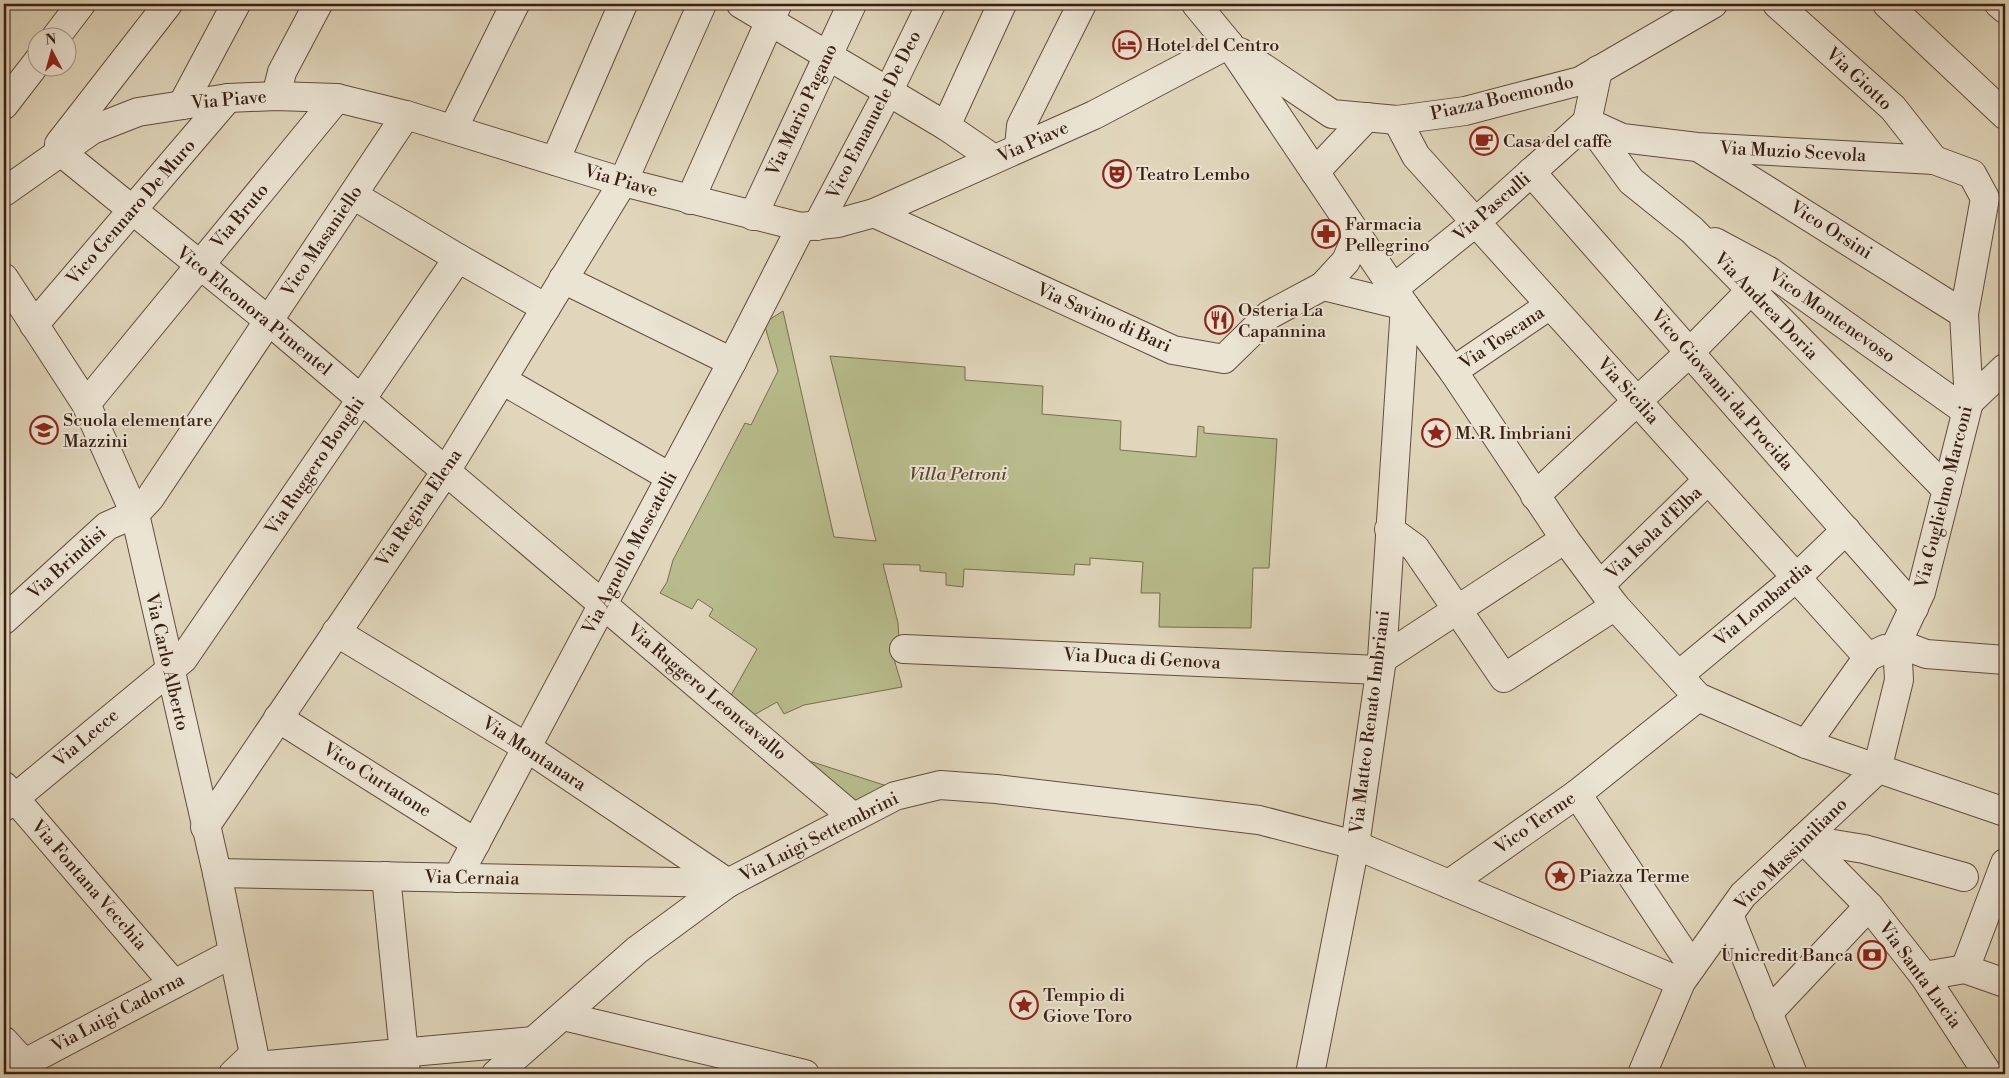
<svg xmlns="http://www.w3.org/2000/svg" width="2009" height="1078" viewBox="0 0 2009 1078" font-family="'Libre Bodoni',serif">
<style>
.green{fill:#b8bc8c;stroke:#786e50}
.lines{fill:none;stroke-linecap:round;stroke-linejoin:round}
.minor-casing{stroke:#624d3d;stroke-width:30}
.tertiary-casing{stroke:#624d3d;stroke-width:30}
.minor{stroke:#ebe4d3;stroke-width:28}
.tertiary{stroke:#ebe4d3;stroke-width:28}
.labels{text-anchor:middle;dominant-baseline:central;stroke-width:4;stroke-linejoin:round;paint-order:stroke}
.poi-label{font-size:18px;fill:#381f13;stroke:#ebe4d3;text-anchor:start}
.street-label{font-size:18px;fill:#381f13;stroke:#ebe4d3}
.park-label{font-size:18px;font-style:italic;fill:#584631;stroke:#ebe4d3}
</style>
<rect width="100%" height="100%" fill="#e0d6bb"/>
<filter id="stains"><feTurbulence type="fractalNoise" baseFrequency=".004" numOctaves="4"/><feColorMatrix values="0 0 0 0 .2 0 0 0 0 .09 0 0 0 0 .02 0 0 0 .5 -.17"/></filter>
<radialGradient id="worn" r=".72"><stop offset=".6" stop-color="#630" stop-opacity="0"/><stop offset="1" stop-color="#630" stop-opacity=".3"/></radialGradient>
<g class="green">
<path d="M783 311 834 537 876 541 830 356 965 367V380L1043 386 1042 414 1121 421 1120 450 1196 457 1198 426 1204 427V433L1277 439 1269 568H1253L1251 628 1159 627 1160 593H1141L1143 562 1090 558V565L1075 564 1074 575 964 569 963 587 946 585V573L920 571V565L883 564 898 623 900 652 893 653C894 662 900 677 902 687L804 705 784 714 777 702 752 716 730 697 757 649 709 616 713 609 698 599 692 609 660 593 667 582 673 560 745 423 751 425 778 371 764 323Z"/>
<path d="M800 758 887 786 854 803Z"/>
</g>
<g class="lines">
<defs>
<g id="minor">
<path d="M168 4 59 144 61 152 269 321 853 817"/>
<path d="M741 4 946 126"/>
<path d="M1777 4 1893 108 1934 160"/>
<path d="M1887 4 2005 115"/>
<path d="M1999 4 2005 9"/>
<path d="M55 38 81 4"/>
<path d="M276 96 282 72 318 4"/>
<path d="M4 105 38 61"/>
<path d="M182 105 236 4"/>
<path d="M1397 120 1416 156 1868 657"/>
<path d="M1587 122 1622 138 1697 147 1934 160 1972 174 1985 198 1964 314 1969 402 1921 592 1897 643 1899 680 1877 770 1743 895 1681 982 1642 1074"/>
<path d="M1587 122 1598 70"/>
<path d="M1590 125 1631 181 1692 230 1947 490"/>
<path d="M453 129 515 4"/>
<path d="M1019 147 1021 126 1082 4"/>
<path d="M1701 149 1964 314"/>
<path d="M994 159 946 126 1002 4"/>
<path d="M555 161 623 4"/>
<path d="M1531 172 1914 608"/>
<path d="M353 195 458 258 546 308"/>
<path d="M690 200 777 5"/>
<path d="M753 216 852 4"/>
<path d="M817 226 888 92 931 4"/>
<path d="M1715 242 1769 271 1966 411"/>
<path d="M4 278 86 404 135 514 217 873 258 1074"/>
<path d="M563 279 732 362"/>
<path d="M1393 289 1476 222 1587 122"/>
<path d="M34 325 228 98"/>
<path d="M1453 371 1550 305"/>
<path d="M502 380 670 477"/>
<path d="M1969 402 2005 368"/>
<path d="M86 404 337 98"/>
<path d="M1535 496 1689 353 1763 278"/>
<path d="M1389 529 1415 548 1504 678 1615 606"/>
<path d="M1600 585 1708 480"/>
<path d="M4 620 107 526 135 514 150 498 406 115"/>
<path d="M336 632 526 747 728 883"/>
<path d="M1897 643 1926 654 2005 660"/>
<path d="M904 649 1379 670"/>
<path d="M1382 659 1565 539"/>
<path d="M1679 675 1797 577 1846 530"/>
<path d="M278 718 476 843"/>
<path d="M1806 744 1868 657 1885 649"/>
<path d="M4 786 174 984"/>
<path d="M1577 794 1692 966"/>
<path d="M4 807 183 659 458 258"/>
<path d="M205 827 446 471 623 182 702 4"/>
<path d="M1803 839 1869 906 1924 976 1988 1074"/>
<path d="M1803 839 1864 849 1964 877"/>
<path d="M217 873 728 883"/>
<path d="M386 876 406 1074"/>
<path d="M457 878 732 362 801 227"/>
<path d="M1449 884 1681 982"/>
<path d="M1729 915 1793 1074"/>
<path d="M1965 969 2005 863"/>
<path d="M1924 976 1965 969 2005 983"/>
<path d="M1768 1013 1869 906"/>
<path d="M563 1016 805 1074"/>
<path d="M4 1041 24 1063"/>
<path d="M256 1066 533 1041"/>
<path d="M4 1074 233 953"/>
<path d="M233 1074 253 1055"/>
<path d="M496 1074 637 950 728 883 895 796 940 785 996 789 1259 820 1355 845"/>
</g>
<g id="tertiary">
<path d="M1196 4 1229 44 1405 306 1453 371 1565 539 1615 606 1698 697 1806 744 2005 812"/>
<path d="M1240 52 1332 114 1397 120 1465 111 1580 81 1713 4"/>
<path d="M1315 172 1367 117"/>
<path d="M4 192 92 130 138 112 228 98 276 96 337 98 406 115 623 182 801 227 838 223 874 213 1094 115 1229 44"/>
<path d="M874 213 1173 350 1224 359 1269 315 1323 286 1405 306"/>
<path d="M1323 286 1346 261 1357 235"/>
<path d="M1355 845 1449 884 1577 794 1698 697"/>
<path d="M1310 1074 1355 845 1382 659 1405 306"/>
</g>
</defs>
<use href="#minor" class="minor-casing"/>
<use href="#tertiary" class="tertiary-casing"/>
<use href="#minor" class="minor"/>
<use href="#tertiary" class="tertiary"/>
</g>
<defs>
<symbol id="hotel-ring" viewBox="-11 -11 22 22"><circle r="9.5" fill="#ebe4d3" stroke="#8f2418" stroke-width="1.5"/><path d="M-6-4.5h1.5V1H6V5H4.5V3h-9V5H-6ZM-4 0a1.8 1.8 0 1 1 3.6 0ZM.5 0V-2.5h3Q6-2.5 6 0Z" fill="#8f2418"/></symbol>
<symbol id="cafe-ring" viewBox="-11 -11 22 22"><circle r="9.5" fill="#ebe4d3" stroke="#8f2418" stroke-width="1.5"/><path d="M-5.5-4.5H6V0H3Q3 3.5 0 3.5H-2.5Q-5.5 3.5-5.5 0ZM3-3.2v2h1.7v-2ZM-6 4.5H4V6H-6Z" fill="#8f2418"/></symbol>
<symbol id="theatre-ring" viewBox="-11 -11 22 22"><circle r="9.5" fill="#ebe4d3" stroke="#8f2418" stroke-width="1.5"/><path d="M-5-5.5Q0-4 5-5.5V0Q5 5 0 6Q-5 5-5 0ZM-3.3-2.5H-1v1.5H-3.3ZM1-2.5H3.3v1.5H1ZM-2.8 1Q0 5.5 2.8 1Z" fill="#8f2418"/></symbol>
<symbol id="pharmacy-ring" viewBox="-11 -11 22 22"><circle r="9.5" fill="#ebe4d3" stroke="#8f2418" stroke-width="1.5"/><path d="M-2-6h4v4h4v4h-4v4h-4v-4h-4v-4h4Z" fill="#8f2418"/></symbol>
<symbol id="restaurant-ring" viewBox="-11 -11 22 22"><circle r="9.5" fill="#ebe4d3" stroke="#8f2418" stroke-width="1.5"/><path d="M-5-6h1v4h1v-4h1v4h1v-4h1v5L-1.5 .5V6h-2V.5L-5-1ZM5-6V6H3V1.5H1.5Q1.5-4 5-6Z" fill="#8f2418"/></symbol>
<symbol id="school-ring" viewBox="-11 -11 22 22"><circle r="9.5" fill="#ebe4d3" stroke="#8f2418" stroke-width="1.5"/><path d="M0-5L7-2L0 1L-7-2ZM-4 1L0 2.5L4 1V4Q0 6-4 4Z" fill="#8f2418"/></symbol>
<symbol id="sight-ring" viewBox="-11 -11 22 22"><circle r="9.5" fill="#ebe4d3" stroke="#8f2418" stroke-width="1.5"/><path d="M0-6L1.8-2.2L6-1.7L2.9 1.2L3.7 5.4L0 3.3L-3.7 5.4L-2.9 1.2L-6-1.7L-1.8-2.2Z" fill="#8f2418"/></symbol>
<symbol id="bank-ring" viewBox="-11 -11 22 22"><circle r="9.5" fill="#ebe4d3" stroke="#8f2418" stroke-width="1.5"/><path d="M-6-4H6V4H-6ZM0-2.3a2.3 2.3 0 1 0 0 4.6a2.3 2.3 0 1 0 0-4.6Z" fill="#8f2418"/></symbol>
</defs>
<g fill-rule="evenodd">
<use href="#hotel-ring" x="1111" y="29" width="32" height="32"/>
<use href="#cafe-ring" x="1468" y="125" width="32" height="32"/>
<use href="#theatre-ring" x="1101" y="158" width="32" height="32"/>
<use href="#pharmacy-ring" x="1310" y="218" width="32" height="32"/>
<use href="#restaurant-ring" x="1203" y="304" width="32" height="32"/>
<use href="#school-ring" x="28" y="414" width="32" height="32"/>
<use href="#sight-ring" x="1420" y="417" width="32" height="32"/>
<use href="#sight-ring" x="1544" y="860" width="32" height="32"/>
<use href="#bank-ring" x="1856" y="939" width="32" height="32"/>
<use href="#sight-ring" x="1008" y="989" width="32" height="32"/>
</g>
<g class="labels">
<g class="poi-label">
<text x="1146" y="45">Hotel del Centro</text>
<text x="1503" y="141">Casa del caffè</text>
<text x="1136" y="174">Teatro Lembo</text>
<text x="1345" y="224">Farmacia<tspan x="1345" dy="21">Pellegrino</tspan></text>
<text x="1238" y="310">Osteria La<tspan x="1238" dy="21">Capannina</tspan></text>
<text x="63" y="420">Scuola elementare<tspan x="63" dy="21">Mazzini</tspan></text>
<text x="1455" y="433">M. R. Imbriani</text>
<text x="1579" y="876">Piazza Terme</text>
<text x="1853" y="955" text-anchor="end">Unicredit Banca</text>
<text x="1043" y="995">Tempio di<tspan x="1043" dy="21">Giove Toro</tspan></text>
</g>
<g class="street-label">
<text transform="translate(1859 79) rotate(43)">Via Giotto</text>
<text transform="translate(1502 98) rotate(-13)">Piazza Boemondo</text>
<text transform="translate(229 100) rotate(-5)">Via Piave</text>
<text transform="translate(802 110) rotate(-65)">Via Mario Pagano</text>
<text transform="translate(874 115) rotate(-63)">Vico Emanuele De Deo</text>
<text transform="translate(1033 142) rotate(-24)">Via Piave</text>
<text transform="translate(1793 152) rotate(3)">Via Muzio Scevola</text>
<text transform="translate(621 181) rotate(16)">Via Piave</text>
<text transform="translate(1492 207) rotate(-41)">Via Pasculli</text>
<text transform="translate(131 212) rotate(-49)">Vico Gennaro De Muro</text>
<text transform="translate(240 216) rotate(-50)">Via Bruto</text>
<text transform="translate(1831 230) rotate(32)">Vico Orsini</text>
<text transform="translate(322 241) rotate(-56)">Vico Masaniello</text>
<text transform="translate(1766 306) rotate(46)">Via Andrea Doria</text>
<text transform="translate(254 311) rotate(39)">Vico Eleonora Pimentel</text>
<text transform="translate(1832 316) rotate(35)">Vico Montenevoso</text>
<text transform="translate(1104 318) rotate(24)">Via Savino di Bari</text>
<text transform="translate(1502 338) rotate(-34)">Via Toscana</text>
<text transform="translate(1722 390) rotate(49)">Vico Giovanni da Procida</text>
<text transform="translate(1628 391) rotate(48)">Via Sicilia</text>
<text transform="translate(315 466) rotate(-56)">Via Ruggero Bonghi</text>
<text transform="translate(1944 497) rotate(-76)">Via Guglielmo Marconi</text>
<text transform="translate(419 508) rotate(-56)">Via Regina Elena</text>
<text transform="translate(1654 533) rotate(-44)">Via Isola d'Elba</text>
<text transform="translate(630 553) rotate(-62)">Via Agnello Moscatelli</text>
<text transform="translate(67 563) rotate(-42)">Via Brindisi</text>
<text transform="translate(1763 604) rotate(-40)">Via Lombardia</text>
<text transform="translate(1142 659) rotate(3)">Via Duca di Genova</text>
<text transform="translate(167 662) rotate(77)">Via Carlo Alberto</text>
<text transform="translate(707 692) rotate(40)">Via Ruggero Leoncavallo</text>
<text transform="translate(1370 722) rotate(-83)">Via Matteo Renato Imbriani</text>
<text transform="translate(86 738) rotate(-40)">Via Lecce</text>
<text transform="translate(534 754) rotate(33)">Via Montanara</text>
<text transform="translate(377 780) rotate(32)">Vico Curtatone</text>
<text transform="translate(1535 823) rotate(-35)">Vico Terme</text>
<text transform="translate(819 837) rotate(-27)">Via Luigi Settembrini</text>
<text transform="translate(1791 854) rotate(-45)">Vico Massimiliano</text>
<text transform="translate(472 878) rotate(1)">Via Cernaia</text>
<text transform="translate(89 885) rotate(49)">Via Fontana Vecchia</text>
<text transform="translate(1920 975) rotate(54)">Via Santa Lucia</text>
<text transform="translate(118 1013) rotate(-28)">Via Luigi Cadorna</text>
</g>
<g class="park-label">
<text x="958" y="474">Villa Petroni</text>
</g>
</g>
<rect width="2009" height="1078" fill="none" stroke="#e0d6bb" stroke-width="20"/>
<rect x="5" y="5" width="1999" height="1068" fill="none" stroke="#381f13" stroke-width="2.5"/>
<rect x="10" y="10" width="1989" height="1058" fill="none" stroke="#381f13"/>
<g transform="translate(52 52) rotate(354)"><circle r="24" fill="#ebe4d3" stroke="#a39586"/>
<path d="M0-4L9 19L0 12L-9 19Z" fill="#8f2418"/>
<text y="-8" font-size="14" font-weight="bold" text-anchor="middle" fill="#381f13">N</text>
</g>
<rect width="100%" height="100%" filter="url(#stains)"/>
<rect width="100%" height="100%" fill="url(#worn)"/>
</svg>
